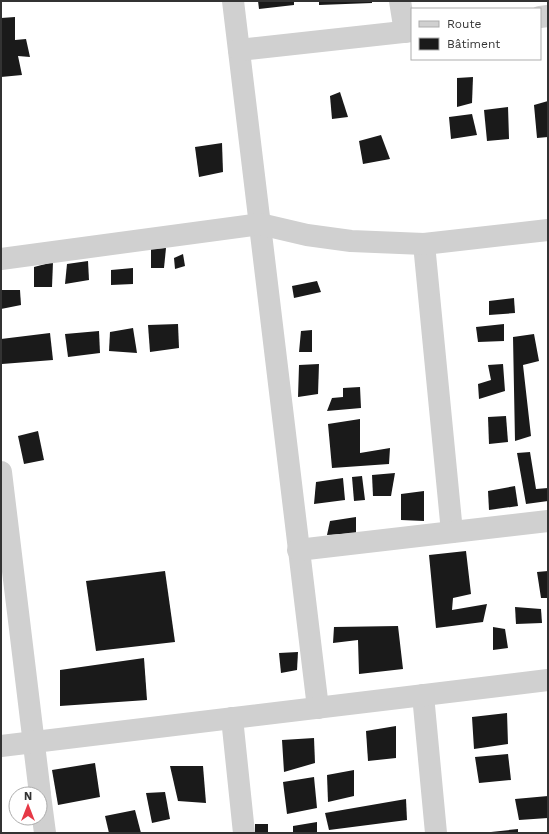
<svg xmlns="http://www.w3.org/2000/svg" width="549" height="834" viewBox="0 0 549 834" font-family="'Work Sans',sans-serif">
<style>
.building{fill:#1a1a1a}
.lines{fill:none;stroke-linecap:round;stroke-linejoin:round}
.street{stroke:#d0d0d0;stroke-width:22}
</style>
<rect width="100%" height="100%" fill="#fff"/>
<g class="building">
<path d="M258 1H294V5L259 9Z"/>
<path d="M319 1H372V3L319 5Z"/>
<path d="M15 17V40L26 39 30 57 18 56 22 75 1 77V18Z"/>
<path d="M473 77 472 103 457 107V78Z"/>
<path d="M340 92 348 117 332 119 330 96Z"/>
<path d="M548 101V137L537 138 534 105Z"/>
<path d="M508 107 509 139 487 141 484 110Z"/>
<path d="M472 114 477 135 451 139 449 117Z"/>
<path d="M381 135 390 159 363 164 359 141Z"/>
<path d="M222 143 223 172 199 177 195 147Z"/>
<path d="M166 248 164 268H151V249Z"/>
<path d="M183 254 185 266 175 269 174 258Z"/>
<path d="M88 261 89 280 65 284 67 264Z"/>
<path d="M53 262 52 287H34V267Z"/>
<path d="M133 268V284L111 285V270Z"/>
<path d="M317 281 321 292 294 298 292 286Z"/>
<path d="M1 290H20L21 305 1 309Z"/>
<path d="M514 298 515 313 489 315V301Z"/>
<path d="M178 324 179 348 150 352 148 325Z"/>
<path d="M504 324V341L478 342 476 327Z"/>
<path d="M133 328 137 353 109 351 110 332Z"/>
<path d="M312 330V352H299L301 331Z"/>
<path d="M99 331 100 353 68 357 65 334Z"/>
<path d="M50 333 53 360 2 364 1 339Z"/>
<path d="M534 334 539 361 523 365 531 436 515 441 513 337Z"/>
<path d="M319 364 318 394 298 397 299 365Z"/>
<path d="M503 364 505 391 479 399 478 384 491 380 488 365Z"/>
<path d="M360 387 361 408 327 411 332 398 343 397V388Z"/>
<path d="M506 416 508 442 489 444 488 417Z"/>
<path d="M360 419V453L390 448 389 464 332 468 328 424Z"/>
<path d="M38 431 44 460 24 464 18 436Z"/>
<path d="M530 452 536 489 548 488V501L526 504 517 453Z"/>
<path d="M395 473 391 496H373L372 475Z"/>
<path d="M362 476 365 500 354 501 352 477Z"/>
<path d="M343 478 345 500 314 504 316 482Z"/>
<path d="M515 486 518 506 489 510 488 491Z"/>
<path d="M424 491V521L401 520V494Z"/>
<path d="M356 517V533L327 535 330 521Z"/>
<path d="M466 551 471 594 453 598 452 610 487 604 483 622 436 628 429 555Z"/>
<path d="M165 571 175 642 96 651 86 581Z"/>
<path d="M548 571V598H541L537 572Z"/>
<path d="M515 607 541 609 542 623 516 624Z"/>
<path d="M398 626 403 669 359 674 358 640 333 643 334 627Z"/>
<path d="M493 627 505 629 508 648 493 650Z"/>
<path d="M298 652 297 670 281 673 279 653Z"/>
<path d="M144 658 147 700 60 706V670Z"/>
<path d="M507 713 508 744 474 749 472 717Z"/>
<path d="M396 726V758L368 761 366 731Z"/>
<path d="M314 738 315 763 284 772 282 740Z"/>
<path d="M508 754 511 780 479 783 475 757Z"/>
<path d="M95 763 100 797 58 805 52 770Z"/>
<path d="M170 766H203L206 803 178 801Z"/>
<path d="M354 770V796L328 802 327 775Z"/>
<path d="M314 777 317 808 287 814 283 782Z"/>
<path d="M165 792 170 819 152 823 146 793Z"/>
<path d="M548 796V818L519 820 515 799Z"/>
<path d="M406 799 407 820 329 830 325 813Z"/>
<path d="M135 810 141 833H109L105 816Z"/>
<path d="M317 822V833H293V826Z"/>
<rect x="255" y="824" width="13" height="9"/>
<path d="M518 829V833H491V832Z"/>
</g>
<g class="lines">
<g class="street">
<path d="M233 1 318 708"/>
<path d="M400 1 405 32"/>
<path d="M540 17 548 16"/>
<path d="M239 50 412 31"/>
<path d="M424 244 452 532"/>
<path d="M1 259 260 224 307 235 351 241 424 244 548 230"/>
<path d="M1 472 40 794"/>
<path d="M298 550 548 521"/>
<path d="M423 695 436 833"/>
<path d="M232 718 244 833"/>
<path d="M1 746 548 680"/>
<path d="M40 795 45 833"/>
</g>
</g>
<rect width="549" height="834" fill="none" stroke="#333333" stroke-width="4"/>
<rect x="411" y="8" width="130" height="52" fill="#ffffff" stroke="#adadad"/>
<rect x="419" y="21" width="20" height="6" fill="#d0d0d0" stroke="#adadad"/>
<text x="447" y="28" font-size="12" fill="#333333">Route</text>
<rect x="419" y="38" width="20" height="12" fill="#1a1a1a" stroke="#adadad"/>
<text x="447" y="48" font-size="12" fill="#333333">Bâtiment</text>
<g transform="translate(28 806)"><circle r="19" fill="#ffffff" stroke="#adadad"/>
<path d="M0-3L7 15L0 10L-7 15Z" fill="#e63946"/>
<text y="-6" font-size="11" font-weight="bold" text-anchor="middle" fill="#333333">N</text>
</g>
</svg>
